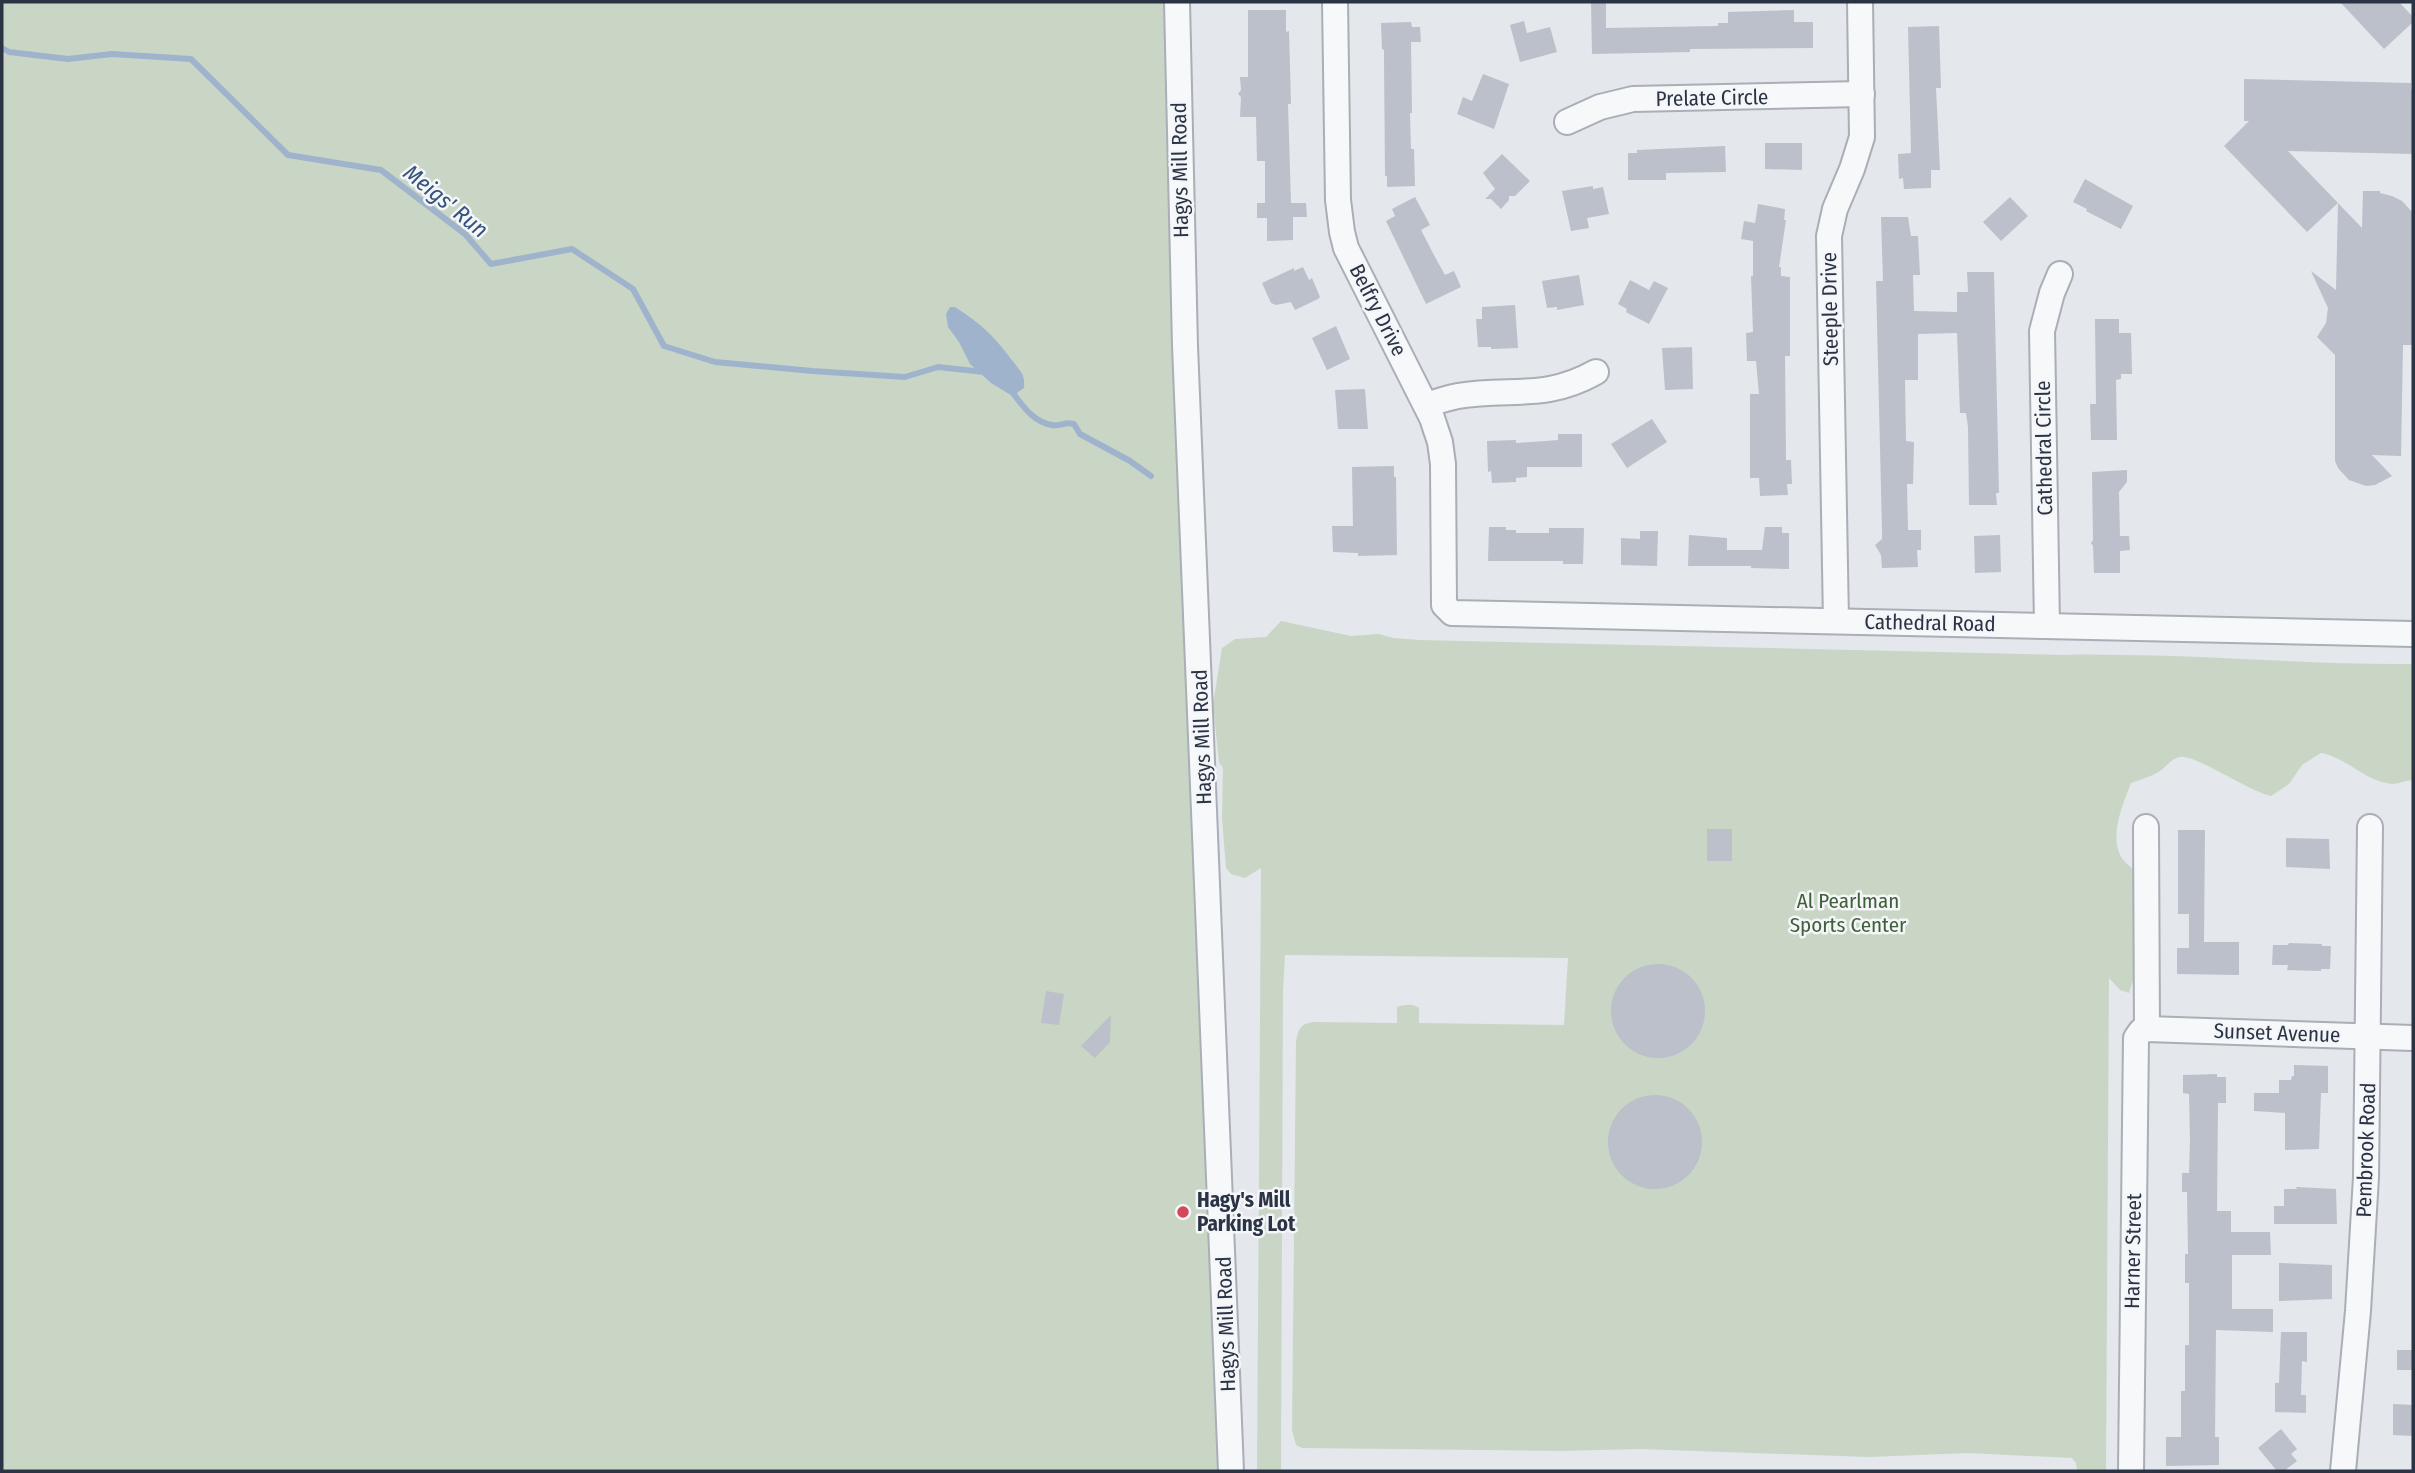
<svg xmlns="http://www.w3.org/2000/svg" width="2415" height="1473" viewBox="0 0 2415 1473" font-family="'Fira Sans Condensed',sans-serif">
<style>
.green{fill:#c9d6c5}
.water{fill:#9fb4cc}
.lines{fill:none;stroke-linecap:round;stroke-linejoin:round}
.stream{stroke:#9fb4cc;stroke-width:6}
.building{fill:#bbc0ca}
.minor-casing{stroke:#a9aeb7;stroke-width:28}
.minor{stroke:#f7f8fa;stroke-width:24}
.poi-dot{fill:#d1495b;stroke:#f4f6f9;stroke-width:2.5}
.labels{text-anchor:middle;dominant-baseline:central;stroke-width:5;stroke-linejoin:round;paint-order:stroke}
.street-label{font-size:21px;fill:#2b3445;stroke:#f4f6f9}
.park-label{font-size:21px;fill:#3f6138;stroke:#f4f6f9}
.poi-label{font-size:21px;font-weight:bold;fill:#2b3445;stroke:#f4f6f9;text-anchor:start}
.water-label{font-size:23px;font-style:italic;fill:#34527a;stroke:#f4f6f9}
</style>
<rect width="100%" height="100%" fill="#e4e7ec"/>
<g class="green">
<path d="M2 2H1169L1222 1471H2Z"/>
<path d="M1281 621 1351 636 1379 634 1393 638 1420 640 2067 655C2087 654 2106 655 2125 655 2221 656 2317 665 2413 664V780C2406 780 2398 784 2392 784 2364 781 2348 758 2321 753L2302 765 2289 784 2271 796C2248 791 2195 754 2180 757 2170 759 2166 768 2157 773 2149 777 2140 780 2131 783 2123 804 2110 833 2120 855 2123 862 2131 866 2135 872L2136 970 2129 993 2120 990 2109 978 2106 1471H2077L2076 1463 2072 1458 1967 1453 1869 1457 1640 1449 1560 1451 1302 1448 1296 1445 1292 1430 1296 1042C1298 1030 1300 1024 1313 1022L1397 1023V1007C1405 1005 1412 1003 1419 1008V1023L1564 1025 1568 958 1285 955 1283 991 1281 1471H1257L1261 868 1245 878 1231 874 1226 868 1222 818 1223 768 1219 762 1213 704 1222 648 1235 639 1266 637Z"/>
</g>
<path class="water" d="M950 307H955C984 326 994 336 1015 364 1022 373 1025 376 1024 388L1017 393 1009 394 991 383 970 364 959 342 948 327 946 314Z"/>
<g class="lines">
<g class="stream">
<path d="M2 48 9 52 68 59 112 54 191 59 288 155 381 170 465 234 491 264 572 249 633 289 664 346 715 362 812 371 905 377 938 367 984 372"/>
<path d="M1009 388C1021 403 1032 422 1052 425 1060 427 1065 421 1074 424L1080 434 1130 461 1151 476"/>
</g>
</g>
<g class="building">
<path d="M1591 2H1606V28L1718 26V23H1728V12L1794 10V22H1813V48L1690 49V52L1592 54Z"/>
<path d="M2340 2H2399L2413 17V22L2384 49Z"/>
<path d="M1248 10H1286V32L1289 31 1291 104H1288L1291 203H1306L1307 217H1293V240L1267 241V218H1257V203H1265V161H1257L1256 117H1240L1241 97 1238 94 1241 90 1240 77H1248Z"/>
<path d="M1524 21 1527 33 1550 27 1557 52 1520 62 1510 25Z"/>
<path d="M1411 22 1412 27H1420L1421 42H1411L1412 113H1410L1411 149H1414L1415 186 1387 187V176H1385L1384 60V50L1382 49 1381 23Z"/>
<path d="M1939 26 1941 88H1936L1940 170H1931V188L1904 189 1903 178 1899 179 1898 154 1911 153 1908 27Z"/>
<path d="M1483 74 1509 84 1494 129 1457 114 1463 97 1472 101Z"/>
<path d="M2244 79 2411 83V90H2413V154L2288 151 2338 203 2307 232 2224 146 2249 121H2244Z"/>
<path d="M1765 143H1802V170L1765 169Z"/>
<path d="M1725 146 1726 172 1666 173V180H1628V153H1637V150Z"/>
<path d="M1502 154 1530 181 1515 196H1509V200L1501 209 1491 199H1485L1495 189 1483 173Z"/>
<path d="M2085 179 2133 206 2121 229 2086 211 2087 209 2073 202Z"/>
<path d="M1593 186V189L1603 187 1609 214 1587 218 1589 228 1571 231 1562 191Z"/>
<path d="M2363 191H2380V193L2392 196 2402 201 2413 213V345H2403L2401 456 2372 455 2392 476 2375 485 2366 486 2349 480 2338 468 2335 461V355L2317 337 2326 323 2328 308 2311 271 2336 290 2338 203 2362 228Z"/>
<path d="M1415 197 1430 225 1421 230 1435 257 1445 275 1454 271 1461 287 1426 304 1386 221 1395 216 1392 209Z"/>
<path d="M2010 197 2028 216 2001 241 1983 222Z"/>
<path d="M1758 204 1785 209 1784 220H1786L1779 267H1781V276L1790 277V356H1785L1786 460H1791L1792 484H1787L1788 495 1760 496 1759 478H1750V394H1759L1756 361H1747L1746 333 1753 332 1751 276H1753V241L1741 239 1744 221 1755 223Z"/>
<path d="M1881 217H1908L1911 236H1918L1920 275H1913L1914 311 1957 312V292H1968L1967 272H1994L1999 493H1996L1997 505H1969L1968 427 1966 413H1960L1957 333 1918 334V380H1905L1906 441 1914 442 1913 484H1907L1908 530H1921V550H1917L1918 567 1882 568 1881 555 1875 545 1882 539V531L1876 281H1883Z"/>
<path d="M1303 267 1309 280 1312 278 1320 297 1318 299 1295 310 1291 302 1276 305 1271 303 1262 283 1294 268V271Z"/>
<path d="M1579 275 1584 305 1557 310V307L1547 308 1542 281Z"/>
<path d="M1630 280 1649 290 1654 281 1668 288 1649 324 1626 312 1627 309 1618 304Z"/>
<path d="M1515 305 1518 348 1491 349V347H1478L1476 319H1482V307Z"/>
<path d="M2095 319H2119V333H2131L2132 374H2121V379L2116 380 2117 440H2091L2090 404H2096Z"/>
<path d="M1336 326 1350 359 1327 370 1312 338Z"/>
<path d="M1692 347 1693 389 1665 390 1662 348Z"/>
<path d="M1365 389 1368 429H1338L1335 390Z"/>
<path d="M1652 419 1667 442 1627 468 1611 444Z"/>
<path d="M1558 434H1582V467H1527V477L1516 478V482L1492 483 1491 471 1488 472 1487 441 1516 440V443L1546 441 1558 440Z"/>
<path d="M1394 466V477H1396L1397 555 1358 556V553L1333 552 1332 526H1353L1352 467Z"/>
<path d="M2127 470V482L2119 492 2120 536H2129L2130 550 2120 551V573H2094L2093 546 2091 543 2093 540 2092 472Z"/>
<path d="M1489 527H1506V530H1516V533H1549V528H1584L1583 564H1563V561H1488Z"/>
<path d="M1765 527H1782V533H1789V569L1751 568V566H1688L1689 535 1727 538V550H1762Z"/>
<path d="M1640 531H1658L1657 566 1621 565V538L1640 539Z"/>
<path d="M2000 535 2001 572 1975 573 1974 536Z"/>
<rect x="1707" y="829" width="25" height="32"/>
<path d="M2178 830H2205L2204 942H2239V975L2177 974V948H2189V914H2178Z"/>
<path d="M2286 838 2329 839 2330 869 2286 867Z"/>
<path d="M2289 943 2322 944V946H2331L2330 969H2321V971L2287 970 2288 965H2272L2273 945H2288Z"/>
<circle cx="1658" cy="1011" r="47"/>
<path d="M1046 991 1064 994 1059 1025 1041 1023Z"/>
<path d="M1111 1015 1110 1042 1095 1058 1081 1046Z"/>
<path d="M2294 1065 2328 1066V1093H2321L2319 1149 2285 1150V1113L2254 1111V1093H2279V1080H2291L2292 1076H2294Z"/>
<path d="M2217 1074V1077H2226V1103H2218L2217 1211H2231V1232H2270L2271 1255H2232V1309H2273V1332L2216 1330 2215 1437H2219V1465L2166 1466V1437H2181V1391H2185V1345H2189V1283H2185V1254H2188L2187 1192H2182V1173H2189L2190 1141 2189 1094 2183 1093V1075Z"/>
<circle cx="1655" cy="1142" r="47"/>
<path d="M2296 1187 2336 1189 2337 1224H2274V1206H2284V1189H2297Z"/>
<path d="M2279 1263 2332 1265V1299L2279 1301Z"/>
<path d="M2281 1332H2307V1362L2302 1361 2301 1395H2306V1413L2275 1412V1383H2279Z"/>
<rect x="2397" y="1350" width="16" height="20"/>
<path d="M2393 1404 2413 1405V1436L2393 1435Z"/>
<path d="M2281 1429 2297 1449 2291 1454 2297 1461 2284 1471H2277L2258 1448Z"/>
</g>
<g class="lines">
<defs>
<g id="minor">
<path d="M1177 2 1185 346 1231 1471"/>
<path d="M1335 2 1338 200 1342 232 1346 248 1432 418 1440 442 1443 464 1444 605 1452 613 2413 634"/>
<path d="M1567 122 1600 107 1633 99 1862 94"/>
<path d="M1426 405C1436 402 1447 398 1458 396 1511 387 1544 401 1596 372"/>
<path d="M1836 621 1829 236 1835 209 1852 169 1862 137 1860 2"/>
<path d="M2047 625 2042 331 2052 293 2060 274"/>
<path d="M2146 827 2147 1029"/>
<path d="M2131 1471 2136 1038 2141 1031 2147 1029 2413 1038"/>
<path d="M2343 1471 2358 1311 2366 1177 2370 827"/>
</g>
</defs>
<use href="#minor" class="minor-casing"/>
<use href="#minor" class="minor"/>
</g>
<circle class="poi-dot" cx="1183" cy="1212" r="7"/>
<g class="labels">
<g class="street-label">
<text transform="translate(1712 98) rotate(-1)">Prelate Circle</text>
<text transform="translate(1180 170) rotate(-91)">Hagys Mill Road</text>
<text transform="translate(1830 309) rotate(-91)">Steeple Drive</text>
<text transform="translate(1378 310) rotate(63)">Belfry Drive</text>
<text transform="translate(2044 448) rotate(-91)">Cathedral Circle</text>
<text transform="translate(1930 623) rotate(1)">Cathedral Road</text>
<text transform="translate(1202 737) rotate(-92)">Hagys Mill Road</text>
<text transform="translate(2277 1033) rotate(2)">Sunset Avenue</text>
<text transform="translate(2366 1150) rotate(-88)">Pembrook Road</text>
<text transform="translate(2133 1251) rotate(-89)">Harner Street</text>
<text transform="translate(1226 1324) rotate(-92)">Hagys Mill Road</text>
</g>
<g class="park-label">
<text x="1848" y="901">Al Pearlman<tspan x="1848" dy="24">Sports Center</tspan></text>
</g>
<g class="poi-label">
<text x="1197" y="1200">Hagy's Mill<tspan x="1197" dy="24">Parking Lot</tspan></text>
</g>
<g class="water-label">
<text transform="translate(446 201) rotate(39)">Meigs' Run</text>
</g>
</g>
<rect width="2415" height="1473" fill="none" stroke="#2b3445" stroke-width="7"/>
</svg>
